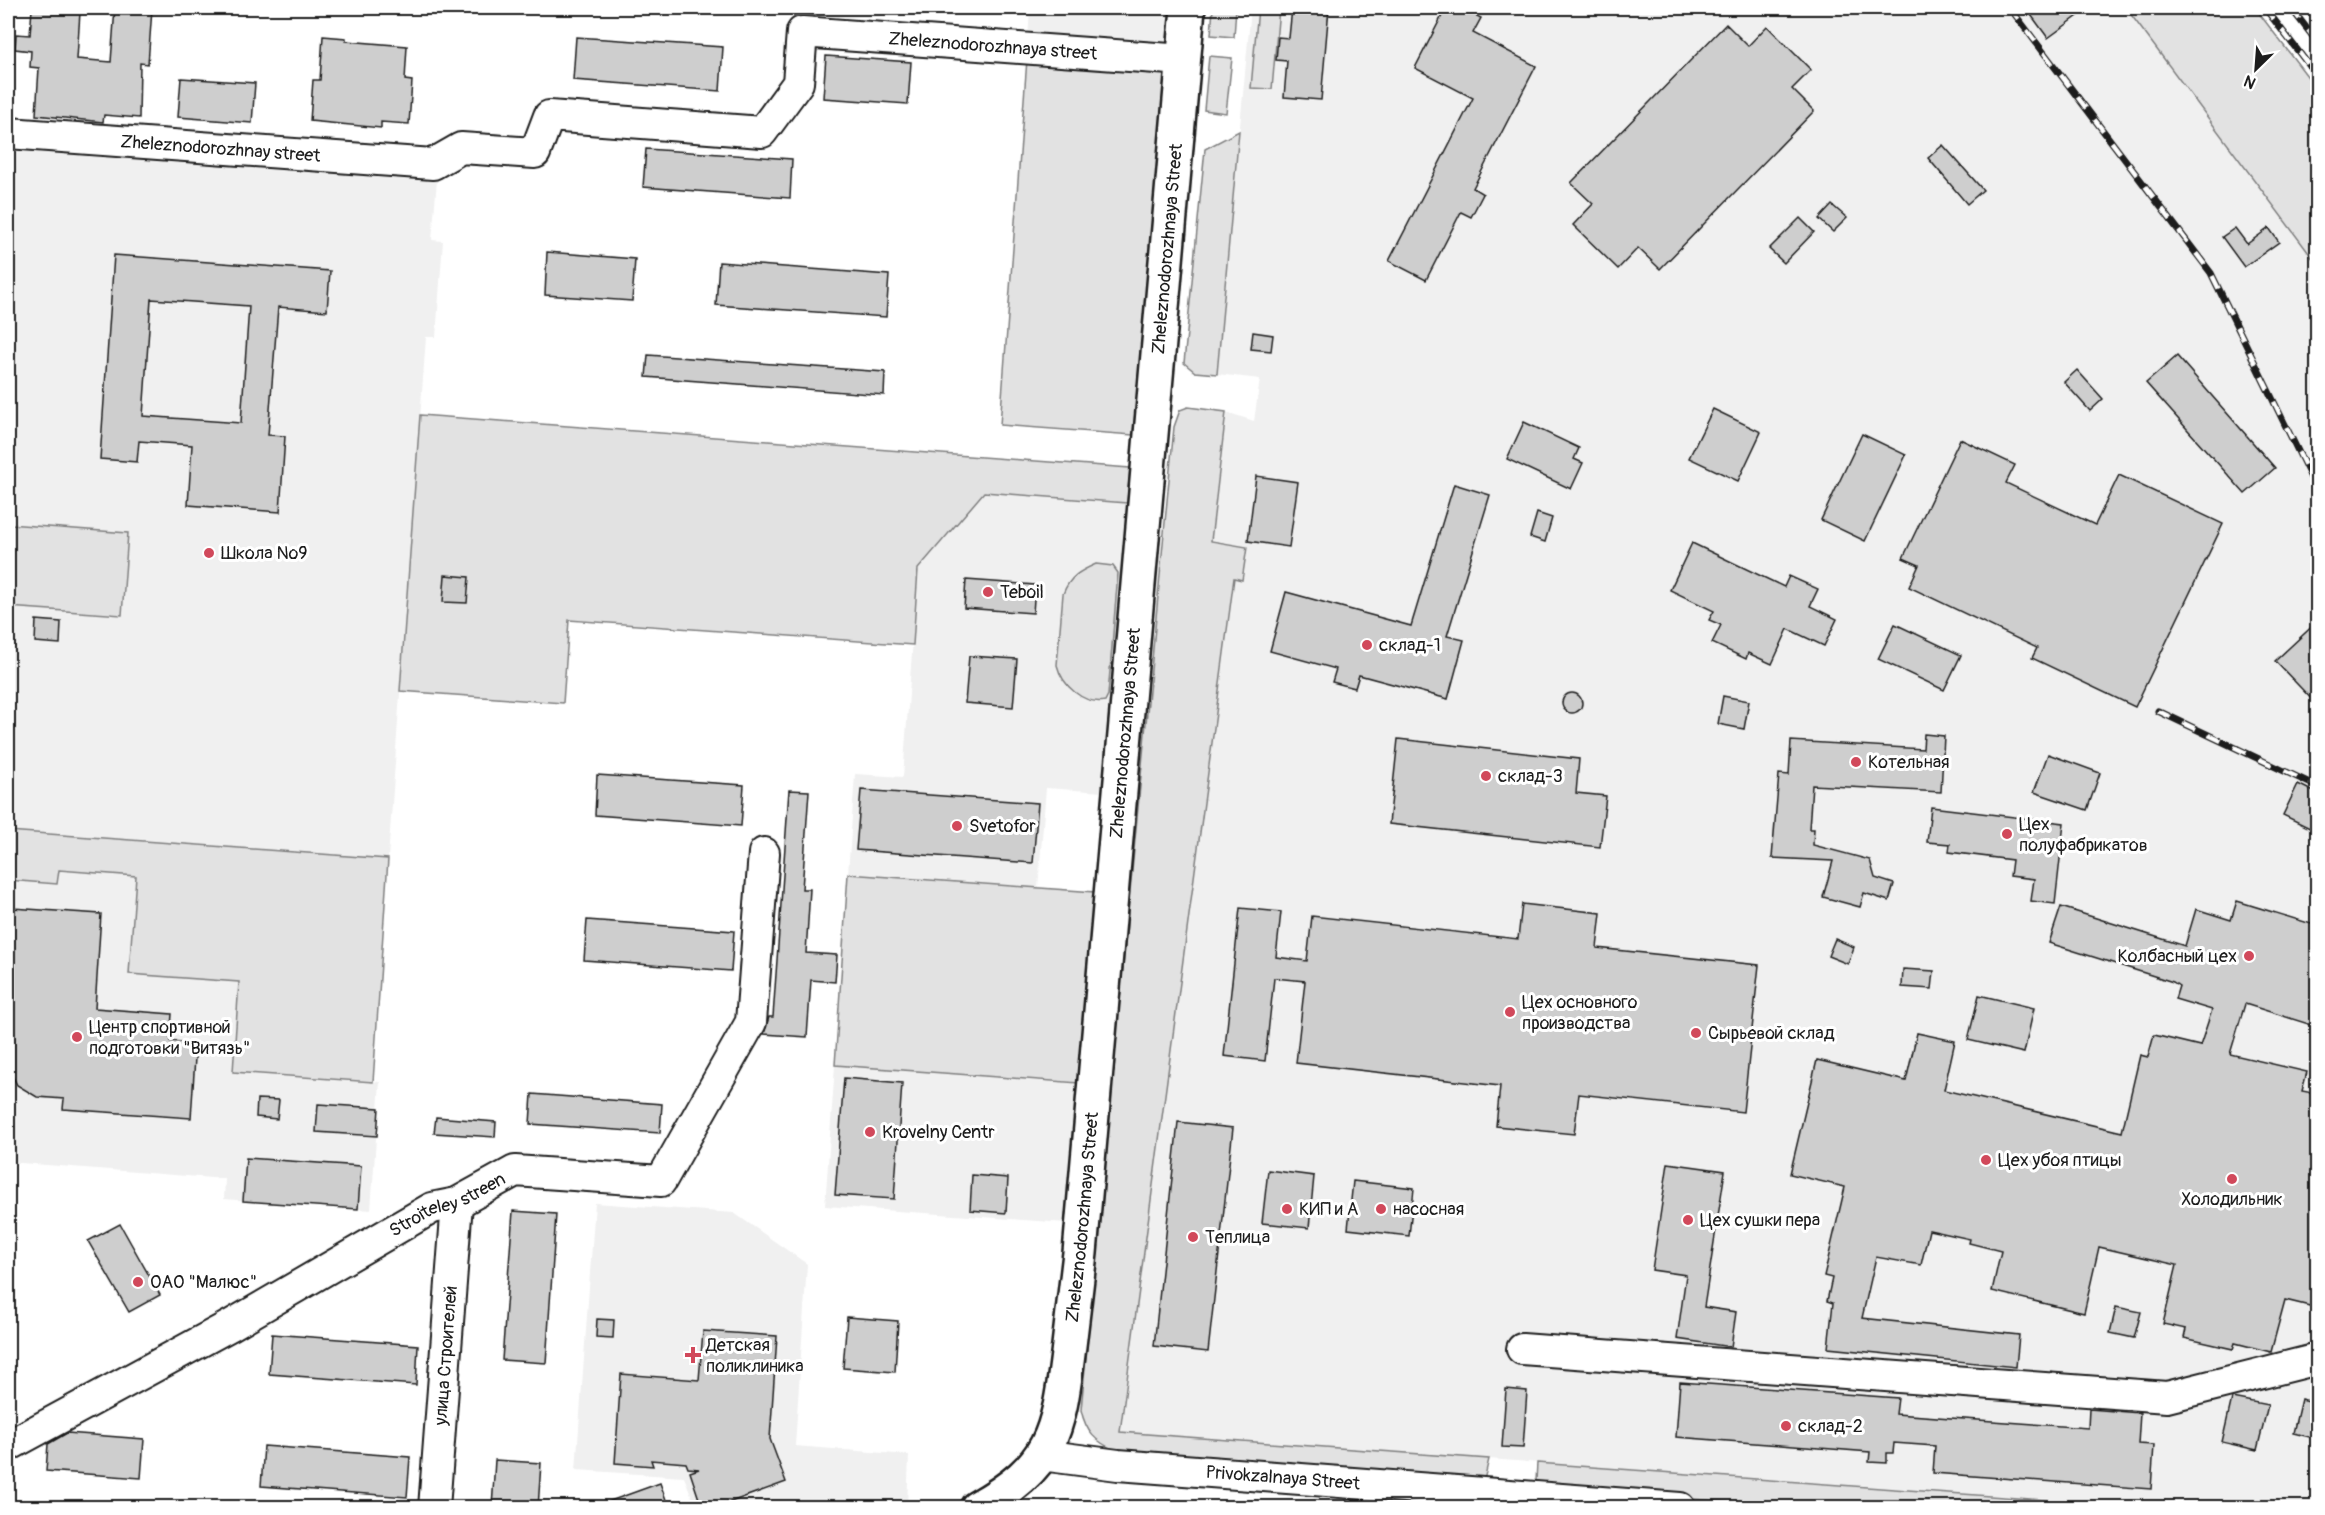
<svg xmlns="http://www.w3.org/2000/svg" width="2325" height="1515" viewBox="0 0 2325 1515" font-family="Pangolin,sans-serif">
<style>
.built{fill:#f0f0f0}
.green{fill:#e2e2e2;stroke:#7f7f7f;stroke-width:1.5}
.building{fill:#cecece;stroke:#1c1c1c;stroke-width:1.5;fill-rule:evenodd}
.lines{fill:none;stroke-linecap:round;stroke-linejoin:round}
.minor-casing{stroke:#1c1c1c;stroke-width:34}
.major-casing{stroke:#1c1c1c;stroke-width:38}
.minor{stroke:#fff;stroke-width:30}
.major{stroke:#fff;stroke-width:33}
.rail-casing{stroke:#1c1c1c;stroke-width:7}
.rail{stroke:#fff;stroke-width:4.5;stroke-dasharray:14;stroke-linecap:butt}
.poi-dot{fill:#d1495b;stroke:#fff;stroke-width:2}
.labels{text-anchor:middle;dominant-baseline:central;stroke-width:6;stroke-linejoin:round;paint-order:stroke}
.street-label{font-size:18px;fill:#1c1c1c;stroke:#fff}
.poi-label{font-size:18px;fill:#1c1c1c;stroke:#fff;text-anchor:start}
</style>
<rect width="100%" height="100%" fill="#fff"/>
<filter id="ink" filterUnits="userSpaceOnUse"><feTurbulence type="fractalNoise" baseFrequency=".0167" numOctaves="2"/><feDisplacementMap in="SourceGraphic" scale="12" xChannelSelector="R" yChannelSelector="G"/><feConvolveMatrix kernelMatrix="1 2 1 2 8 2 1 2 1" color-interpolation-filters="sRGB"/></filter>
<g filter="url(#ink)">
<g class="built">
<path d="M1030 8H1171L1168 50 1028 40Z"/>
<path d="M1251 8H2126L2317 264V1507H2140L1120 1432 1234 578 1242 580 1247 547 1211 541 1226 412 1254 421 1260 379 1217 374Z"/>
<path d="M8 148 437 180 432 240 443 241 436 337H426L388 859 8 831Z"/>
<path d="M984 492 1127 503 1103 792 1046 788 1038 888 848 874 855 774 903 777 918 569Z"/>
<path d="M58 870 136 876 129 974 239 982 233 1071 380 1082 371 1210 224 1199 225 1179 8 1162V880L57 884Z"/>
<path d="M835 1065 1079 1083 1067 1223 825 1206Z"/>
<path d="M595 1203 734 1213 807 1264 795 1446 909 1455 907 1508 696 1507 684 1477 576 1470Z"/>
</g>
<g class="green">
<path d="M1213 8H1236L1234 37 1211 35Z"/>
<path d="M1258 8H1279L1272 89 1251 88Z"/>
<path d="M2126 8H2255L2317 89V264Z"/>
<path d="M1209 56 1232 58 1226 113 1204 110Z"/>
<path d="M1027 59 1166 69 1133 435 1000 425Z"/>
<path d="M1239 131 1217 374 1195 372 1184 363 1205 149Z"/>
<path d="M1188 407 1226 412 1211 541 1247 547 1242 580 1234 578 1120 1432 1489 1459 1485 1476 1477 1482 1117 1451C1095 1442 1086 1432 1081 1410L1174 427 1180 410Z"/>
<path d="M420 415 1130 468 1127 503 984 492 918 569 913 645 569 620 563 703 400 691Z"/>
<path d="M8 524 128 533 122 615 8 607Z"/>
<path d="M1096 564 1113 566 1118 573 1108 695 1105 701C1083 705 1062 685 1057 665L1063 594C1070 576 1080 571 1096 564Z"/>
<path d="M8 831 388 859 373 1082 233 1072 239 982 129 974 136 876 59 870 57 884 8 880Z"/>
<path d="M848 874 1095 892 1079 1083 835 1065Z"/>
<path d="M1537 1463 2140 1507H1809L1542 1489 1536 1481Z"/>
</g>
<g class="building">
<path d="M115 8 152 9 148 64 140 63 139 118 104 115 103 122 36 115 39 68 30 67 31 51 15 49 16 34 30 35 32 9 80 12 77 59 111 62Z"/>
<path d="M1292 8H1329L1321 100 1284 97 1287 61 1276 60 1278 37 1289 38Z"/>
<path d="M1446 8H1461L1481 18 1473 33 1536 66 1473 188 1483 194 1471 217 1461 212 1426 280 1389 261 1473 98 1415 68Z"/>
<path d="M2026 8H2089L2048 38Z"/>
<path d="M1726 24 1748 46 1767 26 1811 70 1792 89 1814 111 1660 269 1638 248 1618 269 1573 225 1593 204 1571 183Z"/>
<path d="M323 36 346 38V41L407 46 405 80 412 81 409 124 381 122V128L310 121 313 80H320Z"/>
<path d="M576 37 723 47 720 91 573 80Z"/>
<path d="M826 56 911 62 908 104 823 98Z"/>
<path d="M181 78 255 83 252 123 178 117Z"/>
<path d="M1943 145 1983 190 1967 204 1928 158Z"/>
<path d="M646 149 792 159 790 198 643 187Z"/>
<path d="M1832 205 1847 218 1833 232 1819 219Z"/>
<path d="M1800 218 1814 232 1784 263 1769 249Z"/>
<path d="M2235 228 2247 244 2269 228 2279 242 2244 267 2222 237Z"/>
<path d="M547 252 635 259 632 301 545 295Z"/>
<path d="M114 255 330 271 327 311 278 307 268 435 285 436 280 512 188 505 192 445 139 441 137 462 100 459ZM151 299 249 306 241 423 143 416Z"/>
<path d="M719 262 889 275 886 317 716 305Z"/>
<path d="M1253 332 1273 335 1271 351 1251 349Z"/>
<path d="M648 355 885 372 884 395 646 377Z"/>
<path d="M2177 356 2275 468 2245 494 2146 383Z"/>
<path d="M2077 370 2103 399 2090 411 2064 382Z"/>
<path d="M1713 409 1761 432 1738 481 1689 458Z"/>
<path d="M1524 422 1579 448 1574 459 1583 463 1571 489 1507 459Z"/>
<path d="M1862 434 1906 455 1865 541 1821 520Z"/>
<path d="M1960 439 2015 465 2006 483 2095 525 2119 475 2223 524 2135 707 2032 658 2037 648 1909 587 1919 565 1903 558Z"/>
<path d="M1256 476 1298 482 1289 547 1248 541Z"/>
<path d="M1454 484 1490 495 1447 636 1464 640 1448 699 1359 675 1355 688 1332 682 1336 669 1270 651 1286 592 1411 626Z"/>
<path d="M1537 513 1552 518 1545 542 1530 537Z"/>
<path d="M1692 543 1784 587 1789 576 1818 589 1810 606 1837 619 1824 646 1788 629 1772 664 1748 653 1746 659 1712 643 1721 625 1709 620 1714 611 1670 590Z"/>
<path d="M445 575 469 577 467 603 443 602Z"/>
<path d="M966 580 1035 585 1033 613 964 608Z"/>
<path d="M36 620 61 622 60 644 35 642Z"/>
<path d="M2318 621V706L2275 661Z"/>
<path d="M1895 624 1961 655 1944 690 1878 659Z"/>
<path d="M969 656 1017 659 1013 707 965 703Z"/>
<circle cx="1572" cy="703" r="10"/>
<path d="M1723 696 1749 701 1744 729 1718 724Z"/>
<path d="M1924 734 1944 736 1941 792 1812 785 1809 829H1814L1813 845 1870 860 1875 878 1894 884 1889 901 1864 893 1860 907 1823 897 1833 861 1772 858 1779 774 1789 775 1791 741 1923 749Z"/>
<path d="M1398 739 1579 759 1576 793 1606 796 1600 847 1389 824Z"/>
<path d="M2048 754 2100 773 2087 810 2034 792Z"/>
<path d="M597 775 744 785 741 826 595 815Z"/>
<path d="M2298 784 2318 794V832L2283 815Z"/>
<path d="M789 790 809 791 802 889H810L806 953 837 955 835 982 811 980 807 1037 764 1034 769 1017H773Z"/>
<path d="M861 790 1038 803 1033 863 856 850Z"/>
<path d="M1931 807 2064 823 2055 904 2031 901 2034 879 2010 876 2012 860 1949 852 1950 844 1927 842Z"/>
<path d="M2237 901 2318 926V1027L2245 1004 2230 1054 2307 1072 2302 1091 2318 1094V1308L2285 1300 2271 1352 2235 1343 2233 1349 2184 1338 2186 1329 2163 1324 2177 1265 2099 1247 2084 1313 1992 1291 2001 1251 1969 1243 1970 1239 1929 1230 1921 1265 1876 1257 1862 1318 2019 1335 2016 1367 1828 1348 1833 1303 1827 1301 1832 1278 1824 1276 1845 1187 1790 1174 1817 1060 1906 1081 1917 1033 1955 1041 1944 1090 2122 1132 2140 1055 2148 1057 2154 1035 2200 1046 2212 1010 2175 999 2179 986 2173 982 2049 943 2061 907 2185 946 2196 909 2231 920Z"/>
<path d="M1522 904 1601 913 1597 948 1759 965 1743 1112 1579 1094 1574 1134 1496 1126 1500 1086 1296 1063 1305 981 1274 978 1265 1061 1224 1056 1240 908 1281 912 1276 957 1307 961 1312 916 1518 939Z"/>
<path d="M12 908 101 914 95 1008 172 1014 170 1041 196 1043 191 1118 63 1109 64 1099 37 1097 17 1085 10 1071 8 1059 13 1033 8 1032V976Z"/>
<path d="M587 920 734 931 731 971 584 960Z"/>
<path d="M1835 939 1854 947 1848 964 1828 956Z"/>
<path d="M1903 969 1934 971 1932 989 1902 987Z"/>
<path d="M1979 995 2034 1008 2024 1053 1968 1040Z"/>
<path d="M844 1078 902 1083 894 1199 835 1195Z"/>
<path d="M532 1094 662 1104 660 1133 530 1124Z"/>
<path d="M257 1099 279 1100 277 1119 256 1117Z"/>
<path d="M318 1104 379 1108 377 1136 316 1132Z"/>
<path d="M436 1117 496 1122 495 1137 434 1133Z"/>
<path d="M1178 1122 1233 1128 1208 1352 1154 1346Z"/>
<path d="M246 1158 361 1166 358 1209 243 1201Z"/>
<path d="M1668 1163 1725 1171 1704 1307 1736 1312 1731 1347 1677 1339 1686 1275 1652 1270Z"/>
<path d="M1268 1170 1314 1176 1309 1228 1262 1223Z"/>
<path d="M972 1175 1008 1178 1006 1213 970 1210Z"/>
<path d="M1353 1181 1414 1188 1409 1236 1348 1229Z"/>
<path d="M513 1211 556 1214 546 1363 502 1360Z"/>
<path d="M120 1224 160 1295 129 1312 88 1241Z"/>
<path d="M2116 1307 2141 1312 2134 1338 2110 1333Z"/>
<path d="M847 1317 898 1321 895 1372 843 1368Z"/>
<path d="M597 1319 614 1320 613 1338 596 1337Z"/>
<path d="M703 1331 777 1336 770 1439 786 1482 714 1508H702L690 1472 699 1469 688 1468 686 1463 651 1460 653 1466 615 1463 621 1374 699 1380Z"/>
<path d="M272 1334 418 1345 416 1385 269 1374Z"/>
<path d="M1680 1382 1898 1398 1896 1414 2088 1428 2089 1409 2140 1413 2138 1444 2154 1445 2151 1489 1933 1473 1935 1446 1894 1443 1893 1453H1887V1463L1869 1462 1870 1452 1676 1437Z"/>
<path d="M1506 1389 1527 1391 1523 1448 1502 1447Z"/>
<path d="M2232 1398 2268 1405 2257 1450 2222 1442Z"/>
<path d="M2301 1399 2318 1403V1439L2293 1433Z"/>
<path d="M67 1433 144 1439 141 1478 46 1471 48 1444Z"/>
<path d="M264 1446 410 1457 407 1497 261 1486Z"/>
<path d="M495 1460 541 1463 538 1508H492Z"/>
<path d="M660 1483 669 1508H599V1505Z"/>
</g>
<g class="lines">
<defs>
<g id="minor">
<path id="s1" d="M8 133 433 164 461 148 535 153 549 116 762 132 798 83 802 32 1184 60"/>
<path d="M1522 1349 2167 1397 2318 1359"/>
<path id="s2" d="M8 1446 231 1325 432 1208 457 1203 515 1171 661 1181 751 1022 764 853"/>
<path id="s3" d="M1041 1455 1118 1465 1680 1508"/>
<path id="s4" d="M434 1508 457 1203"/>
</g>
<g id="major">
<path id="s5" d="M977 1508C1052 1466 1058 1434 1068 1354 1072 1320 1076 1287 1080 1253L1188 8"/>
</g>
</defs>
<use href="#minor" class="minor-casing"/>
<use href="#major" class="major-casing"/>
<use href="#minor" class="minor"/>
<use href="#major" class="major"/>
<defs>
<g id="rail">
<path d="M2010 8 2211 273 2318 492"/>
<path d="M2265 8 2318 77"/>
<path d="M2291 8 2318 43"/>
<path d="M2158 711 2318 787"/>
</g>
</defs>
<use href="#rail" class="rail-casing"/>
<use href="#rail" class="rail"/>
</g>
</g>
<g class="poi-dot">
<circle cx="209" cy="553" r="6"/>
<circle cx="988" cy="592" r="6"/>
<circle cx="1367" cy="645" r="6"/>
<circle cx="1856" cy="762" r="6"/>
<circle cx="1486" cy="776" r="6"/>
<circle cx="957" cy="826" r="6"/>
<circle cx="2007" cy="834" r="6"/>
<circle cx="2249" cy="956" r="6"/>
<circle cx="1510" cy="1012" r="6"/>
<circle cx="1696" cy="1033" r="6"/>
<circle cx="77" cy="1037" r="6"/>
<circle cx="870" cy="1132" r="6"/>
<circle cx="1986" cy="1160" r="6"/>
<circle cx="2232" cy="1179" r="6"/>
<circle cx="1287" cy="1209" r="6"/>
<circle cx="1381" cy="1209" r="6"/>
<circle cx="1688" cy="1220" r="6"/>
<circle cx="1193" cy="1237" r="6"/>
<circle cx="138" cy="1282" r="6"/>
<path d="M690 1346h6v6h6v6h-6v6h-6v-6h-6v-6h6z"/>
<circle cx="1786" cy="1426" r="6"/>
</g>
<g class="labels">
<g class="street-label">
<text stroke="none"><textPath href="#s1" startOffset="1089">Zheleznodorozhnaya street</textPath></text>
<text stroke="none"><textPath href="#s1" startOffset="213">Zheleznodorozhnay street</textPath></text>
<text stroke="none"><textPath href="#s5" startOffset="1299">Zheleznodorozhnaya Street</textPath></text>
<text stroke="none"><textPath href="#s5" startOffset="813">Zheleznodorozhnaya Street</textPath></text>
<text stroke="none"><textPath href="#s2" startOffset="502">Stroiteley streen</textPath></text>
<text stroke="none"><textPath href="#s5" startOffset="327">Zheleznodorozhnaya Street</textPath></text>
<text stroke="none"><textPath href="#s4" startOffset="153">улица Строителей</textPath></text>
<text stroke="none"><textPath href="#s3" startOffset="243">Privokzalnaya Street</textPath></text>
</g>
<g class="poi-label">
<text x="221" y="553">Школа №9</text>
<text x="1000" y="592">Teboil</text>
<text x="1379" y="645">склад-1</text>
<text x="1868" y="762">Котельная</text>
<text x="1498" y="776">склад-3</text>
<text x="2019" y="824">Цех<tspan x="2019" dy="21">полуфабрикатов</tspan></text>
<text x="969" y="826">Svetofor</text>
<text x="2237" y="956" text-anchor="end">Колбасный цех</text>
<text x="1522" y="1002">Цех основного<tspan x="1522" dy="21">производства</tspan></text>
<text x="89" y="1027">Центр спортивной<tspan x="89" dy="21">подготовки "Витязь"</tspan></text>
<text x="1708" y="1033">Сырьевой склад</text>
<text x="882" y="1132">Krovelny Centr</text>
<text x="1998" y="1160">Цех убоя птицы</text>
<text x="2232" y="1199" text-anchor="middle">Холодильник</text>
<text x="1299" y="1209">КИП и А</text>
<text x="1393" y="1209">насосная</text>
<text x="1700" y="1220">Цех сушки пера</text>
<text x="1205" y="1237">Теплица</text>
<text x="150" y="1282">ОАО "Малюс"</text>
<text x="706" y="1345">Детская<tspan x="706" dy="21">поликлиника</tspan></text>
<text x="1798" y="1426">склад-2</text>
</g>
</g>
<rect width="2325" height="1515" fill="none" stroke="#fff" stroke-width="30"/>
<rect x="15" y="15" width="2295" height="1485" fill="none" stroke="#1c1c1c" stroke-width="2" filter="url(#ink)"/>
<g transform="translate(2256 69) rotate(205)" stroke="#ffffff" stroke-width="4.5" paint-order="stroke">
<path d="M0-4.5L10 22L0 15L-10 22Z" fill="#1c1c1c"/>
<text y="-9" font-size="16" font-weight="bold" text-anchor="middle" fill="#1c1c1c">N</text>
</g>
</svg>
